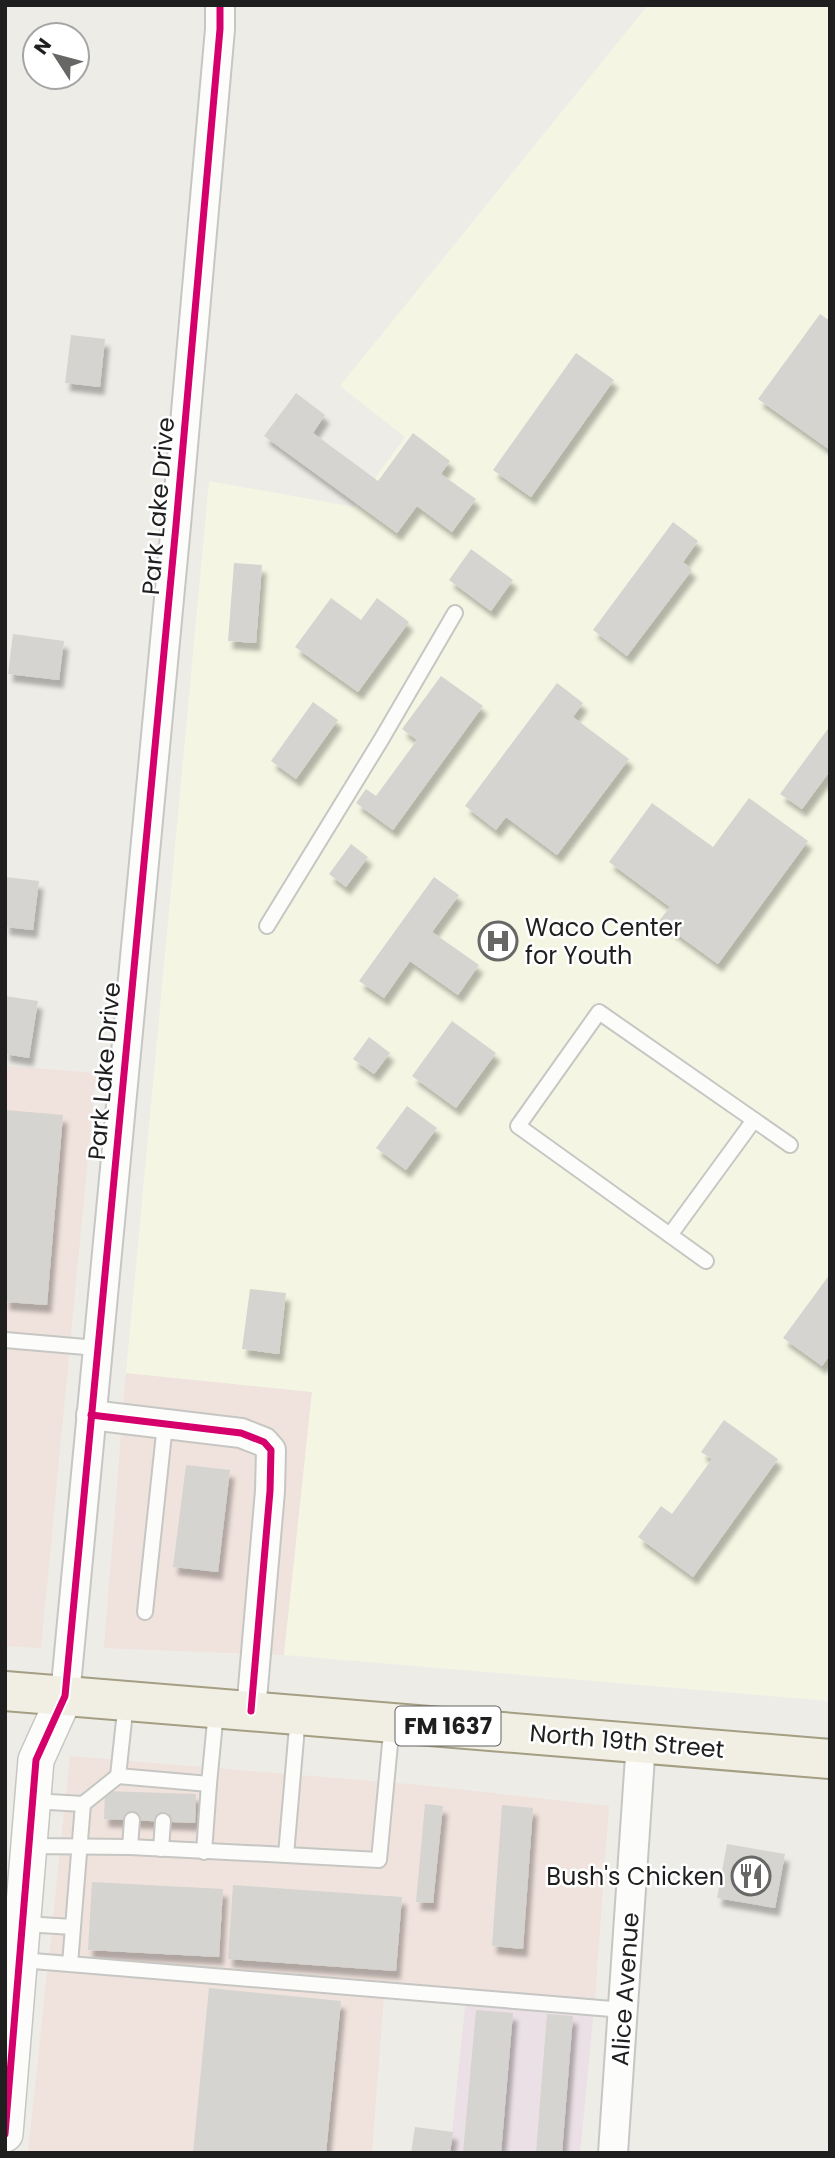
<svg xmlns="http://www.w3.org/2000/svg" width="835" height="2158" viewBox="0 0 835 2158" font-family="Poppins,sans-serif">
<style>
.commercial{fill:#f0e2dc}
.industrial{fill:#ebe0e5}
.education{fill:#f4f6e3}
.building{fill:#d5d4d0;filter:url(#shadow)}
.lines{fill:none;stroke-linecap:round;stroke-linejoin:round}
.service-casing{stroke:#c6c6c3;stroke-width:18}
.minor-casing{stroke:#c6c6c3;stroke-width:32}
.tertiary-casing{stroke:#c6c6c3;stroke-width:38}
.primary-casing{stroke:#a49e83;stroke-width:42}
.service{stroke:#fcfcfb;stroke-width:14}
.minor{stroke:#fcfcfb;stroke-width:28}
.tertiary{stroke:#fcfcfb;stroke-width:35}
.primary{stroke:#f1eee4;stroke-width:38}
.cycleway-casing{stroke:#fff;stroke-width:11}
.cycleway{stroke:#d6006c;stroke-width:7}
.labels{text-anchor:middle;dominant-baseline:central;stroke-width:5;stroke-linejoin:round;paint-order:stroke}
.shield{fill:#fff;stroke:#626262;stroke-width:2}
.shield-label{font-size:23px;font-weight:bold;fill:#1f1f1f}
.street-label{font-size:24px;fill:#1f1f1f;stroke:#fff}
.poi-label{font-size:24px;fill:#1f1f1f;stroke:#fff;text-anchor:start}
</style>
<defs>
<filter id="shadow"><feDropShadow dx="4.5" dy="8" stdDeviation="2" flood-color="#0004"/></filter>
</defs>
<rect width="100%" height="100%" fill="#edece7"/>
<g class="commercial">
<path d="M5 1066 96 1073 41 1648 5 1646Z"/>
<path d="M126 1373 312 1392 284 1655 104 1648Z"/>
<path d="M70 1756 420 1785 609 1806 595 1998 385 1983 372 2153H28Z"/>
</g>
<path class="industrial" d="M467 1988 595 1998 580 2153H450Z"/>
<path class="education" d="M648 5H830V1701L284 1655 312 1392 126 1373 209 481 354 507 405 437 340 386Z"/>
<g class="building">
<path d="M820 314 830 321V450L758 399Z"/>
<path d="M71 335 105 339 100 387 65 383Z"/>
<path d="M576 353 614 380 531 497 493 470Z"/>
<path d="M296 393 325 415 313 433 378 481 413 433 450 461 441 474 476 499 452 532 417 506 397 533 264 436Z"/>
<path d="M673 522 698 541 683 562 692 570 627 656 593 630Z"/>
<path d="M471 549 513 580 491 611 449 580Z"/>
<path d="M234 563 262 565 256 643 228 641Z"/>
<path d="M331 598 361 620 377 598 409 622 358 692 295 647Z"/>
<path d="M13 634 64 641 59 680 8 674Z"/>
<path d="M441 676 483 706 393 830 356 803 366 789 376 796 417 740 402 729Z"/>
<path d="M557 683 583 703 573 717 629 759 557 855 506 817 496 830 465 806Z"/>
<path d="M313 702 338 720 296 779 271 761Z"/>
<path d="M830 726V771L802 809 780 794Z"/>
<path d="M749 798 808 841 718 964 659 921 670 907 609 862 652 803 713 847Z"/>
<path d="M351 844 368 857 346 887 329 874Z"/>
<path d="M5 877 39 881 33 930 5 927Z"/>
<path d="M434 877 459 895 432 932 479 965 458 995 410 961 384 998 359 981Z"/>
<path d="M5 996 38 1001 29 1058 5 1054Z"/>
<path d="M452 1021 496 1053 456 1108 412 1076Z"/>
<path d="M369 1037 390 1053 374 1074 353 1059Z"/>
<path d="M407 1106 437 1128 406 1170 376 1148Z"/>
<path d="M5 1110 63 1115 47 1305 5 1302Z"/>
<path d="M830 1274V1355L822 1366 783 1338Z"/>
<path d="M250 1289 286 1293 279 1354 242 1349Z"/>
<path d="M724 1420 778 1459 693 1577 638 1537 661 1506 672 1514 712 1459 701 1452Z"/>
<path d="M186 1465 230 1470 218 1572 173 1567Z"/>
<path d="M105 1791 196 1794 195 1823 104 1819Z"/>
<path d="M425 1804 443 1806 433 1903 416 1902Z"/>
<path d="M502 1805 533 1808 523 1949 492 1946Z"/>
<path d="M727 1844 785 1854 775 1908 717 1898Z"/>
<path d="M92 1882 223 1889 219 1957 88 1950Z"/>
<path d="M233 1885 402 1897 396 1971 228 1959Z"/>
<path d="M209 1988 341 2001 326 2153H193Z"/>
<path d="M476 2010 513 2013 501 2153H463Z"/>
<path d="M547 2014 573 2016 562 2153H536Z"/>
<path d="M415 2127 453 2132 450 2153H411Z"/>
</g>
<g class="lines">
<defs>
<g id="service">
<path d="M267 926 381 740 455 613"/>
<path d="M670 1235 754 1120"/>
<path d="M706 1261 518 1126 599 1012 790 1145"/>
<path d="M5 1340 97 1348"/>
<path d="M145 1612 165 1424"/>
<path d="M126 1702 118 1776 209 1784 216 1711"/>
<path d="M298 1715 286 1855 379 1860 392 1723"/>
<path d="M33 1801 83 1804 118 1776"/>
<path d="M30 1846 130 1847 286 1855"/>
<path d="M130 1847 132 1820"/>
<path d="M161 1849 163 1821"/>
<path d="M204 1852 209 1784"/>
<path d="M24 1924 73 1927 83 1804"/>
<path d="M21 1960 624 2010"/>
<path d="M70 1964 73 1927"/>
</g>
<g id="minor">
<path d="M91 1415 241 1433 264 1442 271 1450 270 1491 251 1711"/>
<path d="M65 1696 176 525 220 29V5"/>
<path d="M613 2153 641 1742"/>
</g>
<path id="tertiary" d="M5 2134 36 1760 65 1696"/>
<path id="primary" d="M5 1691 830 1759"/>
</defs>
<use href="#service" class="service-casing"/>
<use href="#minor" class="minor-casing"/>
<use href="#tertiary" class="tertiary-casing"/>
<use href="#primary" class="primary-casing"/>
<use href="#service" class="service"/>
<use href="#minor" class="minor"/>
<use href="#tertiary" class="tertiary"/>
<use href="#primary" class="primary"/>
<defs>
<g id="cycleway">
<path d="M91 1415 241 1433 264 1442 271 1450 270 1491 251 1711"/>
<path d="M5 2134 36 1760 65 1696 176 525 220 29V5"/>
</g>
</defs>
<use href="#cycleway" class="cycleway-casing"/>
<use href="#cycleway" class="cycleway"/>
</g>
<defs>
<symbol id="hospital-ring" viewBox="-11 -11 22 22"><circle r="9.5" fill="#fff" stroke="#676765" stroke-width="1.5"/><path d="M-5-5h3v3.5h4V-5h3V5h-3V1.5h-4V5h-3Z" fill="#676765"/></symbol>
<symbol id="restaurant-ring" viewBox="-11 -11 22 22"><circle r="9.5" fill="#fff" stroke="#676765" stroke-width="1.5"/><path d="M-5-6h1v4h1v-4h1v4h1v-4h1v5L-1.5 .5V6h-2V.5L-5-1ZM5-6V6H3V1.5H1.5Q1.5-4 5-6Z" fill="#676765"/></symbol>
</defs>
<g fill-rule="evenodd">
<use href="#hospital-ring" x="476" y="919" width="44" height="44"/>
<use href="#restaurant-ring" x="729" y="1854" width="44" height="44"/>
</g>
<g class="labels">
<rect class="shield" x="395.5" y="1706.5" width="105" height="39" rx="5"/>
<g class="shield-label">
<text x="448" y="1726">FM 1637</text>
</g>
<g class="street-label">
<text transform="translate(158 506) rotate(-85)">Park Lake Drive</text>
<text transform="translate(104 1071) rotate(-85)">Park Lake Drive</text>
<text transform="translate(627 1741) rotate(5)">North 19th Street</text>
<text transform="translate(625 1989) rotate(-86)">Alice Avenue</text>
</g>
<g class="poi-label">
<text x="525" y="927">Waco Center<tspan x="525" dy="28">for Youth</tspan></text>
<text x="724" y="1876" text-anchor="end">Bush's Chicken</text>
</g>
</g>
<rect width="835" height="2158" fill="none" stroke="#1f1f1f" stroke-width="14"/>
<g transform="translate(56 56) rotate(306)"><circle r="33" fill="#ffffff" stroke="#a5a5a5" stroke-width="2"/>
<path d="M0-5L12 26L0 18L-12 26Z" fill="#676765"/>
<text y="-10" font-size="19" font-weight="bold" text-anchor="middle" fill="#1f1f1f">N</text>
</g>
</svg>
